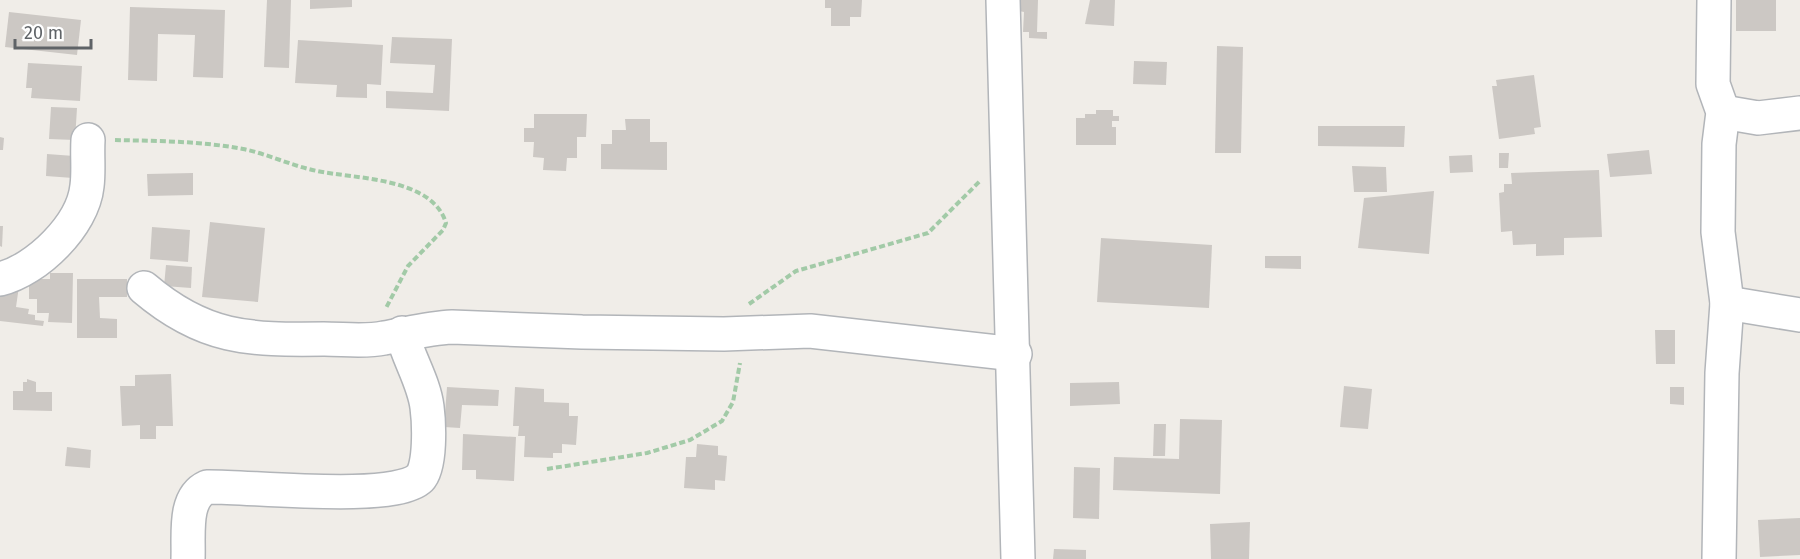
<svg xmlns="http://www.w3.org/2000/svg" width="1800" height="559" viewBox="0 0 1800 559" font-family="'Fira Sans',sans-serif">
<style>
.building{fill:#ccc8c4}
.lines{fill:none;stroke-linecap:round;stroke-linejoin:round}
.minor-casing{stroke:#b2b5b9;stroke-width:36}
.path{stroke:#a2caa7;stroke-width:4;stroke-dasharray:6 3;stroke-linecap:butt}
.minor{stroke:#fff;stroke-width:33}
</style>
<rect width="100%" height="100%" fill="#f0ede8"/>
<g class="building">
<path d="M267 0H291L289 68 264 67Z"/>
<path d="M310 0H352V7L310 9Z"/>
<path d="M825 0H862L861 17H850V26H831V8H825Z"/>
<path d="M1020 0H1038L1037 32H1047V39L1029 38V32H1023L1024 12 1019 11Z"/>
<path d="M1090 0H1115L1114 26 1085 24Z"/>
<rect x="1736" y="0" width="40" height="31"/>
<path d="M130 7 225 10 223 78 193 77 195 35 158 34 157 81 128 80Z"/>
<path d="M9 12 81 20 77 55 5 47Z"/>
<path d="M392 37 452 39 449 111 386 108V91L433 93 435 65 390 63Z"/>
<path d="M298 40 383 45 381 85 367 84V98L336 97 337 85 295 83Z"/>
<path d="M1217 46 1243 47 1241 153H1215Z"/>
<path d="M1134 61 1167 62 1166 85 1133 84Z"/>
<path d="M28 63 82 66 80 101 31 98 32 88H26Z"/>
<path d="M1534 75 1541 127 1534 128 1535 134 1499 139 1492 86H1497L1496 80Z"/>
<path d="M51 107 77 108 75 140 49 139Z"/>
<path d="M1096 110H1113V116H1119V121H1112V127H1116V145H1076V118H1085V114H1096Z"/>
<path d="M534 114H587L586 137H577V158H567L566 171 543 170 544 158 533 157 534 142H524V128H534Z"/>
<path d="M625 119H650V142H667V170L601 169V144H612V130H626Z"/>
<path d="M1318 126H1405L1404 147 1318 146Z"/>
<path d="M0 137 4 138 3 150H0Z"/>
<path d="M1649 150 1652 174 1610 177 1607 154Z"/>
<path d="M1499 153H1509L1508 168H1499Z"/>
<path d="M47 154 74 156 73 178 46 176Z"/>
<path d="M1472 155 1473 172 1450 173 1449 156Z"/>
<path d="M1352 166 1386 167 1387 192H1354Z"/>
<path d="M1599 170 1602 237 1564 238V255L1536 256V244L1513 245 1512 231 1501 232 1499 193 1504 192V184H1512L1511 173Z"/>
<path d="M193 173V195L148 196 147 174Z"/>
<path d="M1434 191 1429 254 1358 248 1364 198Z"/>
<path d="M210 222 265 228 258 302 202 297Z"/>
<path d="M0 226H3L2 247 0 246Z"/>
<path d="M152 227 190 230 188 262 150 259Z"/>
<path d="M1101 238 1212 245 1209 308 1097 302Z"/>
<path d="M1265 256H1301V269L1265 268Z"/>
<path d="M166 265 192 267 191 288 164 286Z"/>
<path d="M50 273H73L72 323 48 322 49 313H37V299H29V279H50Z"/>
<path d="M77 279H127V297H99L100 318 117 319V338H77Z"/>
<path d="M0 284 19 286 16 307 29 309 28 314 35 315V320L44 321 43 326 0 321Z"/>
<path d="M1655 330H1675V364H1656Z"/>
<path d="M171 374 173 426H156V439H140V425L122 426 120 386H135V375Z"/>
<path d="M27 379 36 382V392H52V411L13 410V391H23V382H27Z"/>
<path d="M1119 382 1120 404 1070 406V383Z"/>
<path d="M1344 386 1372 389 1368 429 1340 427Z"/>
<path d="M447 387 499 390 498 406 462 405 460 428 444 427Z"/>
<path d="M515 387 544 389V402L569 403V416H578L576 445 562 444V453H553V458L524 457 525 436H518L519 426H513Z"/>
<path d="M1670 387H1684V405L1670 404Z"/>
<path d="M1180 419 1222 420 1220 494 1113 490 1114 457 1179 459Z"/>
<path d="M1154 424H1166L1165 456H1153Z"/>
<path d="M463 434 516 437 514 481 476 479V470H462Z"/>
<path d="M697 444 718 446V455L727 456 725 481 715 480V490L684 488 686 457H696Z"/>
<path d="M67 447 91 450 90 468 65 466Z"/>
<path d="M1074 467 1100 468 1099 519 1073 518Z"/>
<path d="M1800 518V555L1760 557 1758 520Z"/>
<path d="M1250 522 1249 559H1211L1210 524Z"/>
<path d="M1054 549 1086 550V559H1053Z"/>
</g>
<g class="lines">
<defs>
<g id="minor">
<path d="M1003 0 1018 559"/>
<path d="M1714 0 1713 84 1723 112 1719 144 1718 232 1727 303 1722 373 1719 559"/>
<path d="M1723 112 1758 118 1800 113"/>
<path d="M0 279C37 270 83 225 87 186 89 171 87 155 88 140"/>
<path d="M144 288C204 339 248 340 324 339 344 339 365 342 384 338 407 334 428 328 452 327L582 332 724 334 810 331 1015 354"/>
<path d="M1727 303 1800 315"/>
<path d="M188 559C189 535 183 498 207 487 248 486 394 503 420 478 431 467 429 422 427 407 424 382 408 358 402 333"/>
</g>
</defs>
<use href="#minor" class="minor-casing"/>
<g class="path">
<path d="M115 140C157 141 201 141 243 149 268 154 292 166 317 171 355 179 432 177 446 223L443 230 408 266 386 308"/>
<path d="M749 304 796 271 928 233 980 181"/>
<path d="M547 469 647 453 690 440 722 421 733 402 740 363"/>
</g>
<use href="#minor" class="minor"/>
</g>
<path d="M15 39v9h76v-9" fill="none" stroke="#5f6367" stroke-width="3"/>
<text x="24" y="39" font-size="18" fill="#5f6367" stroke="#ffffff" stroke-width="4.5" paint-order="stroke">20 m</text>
</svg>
